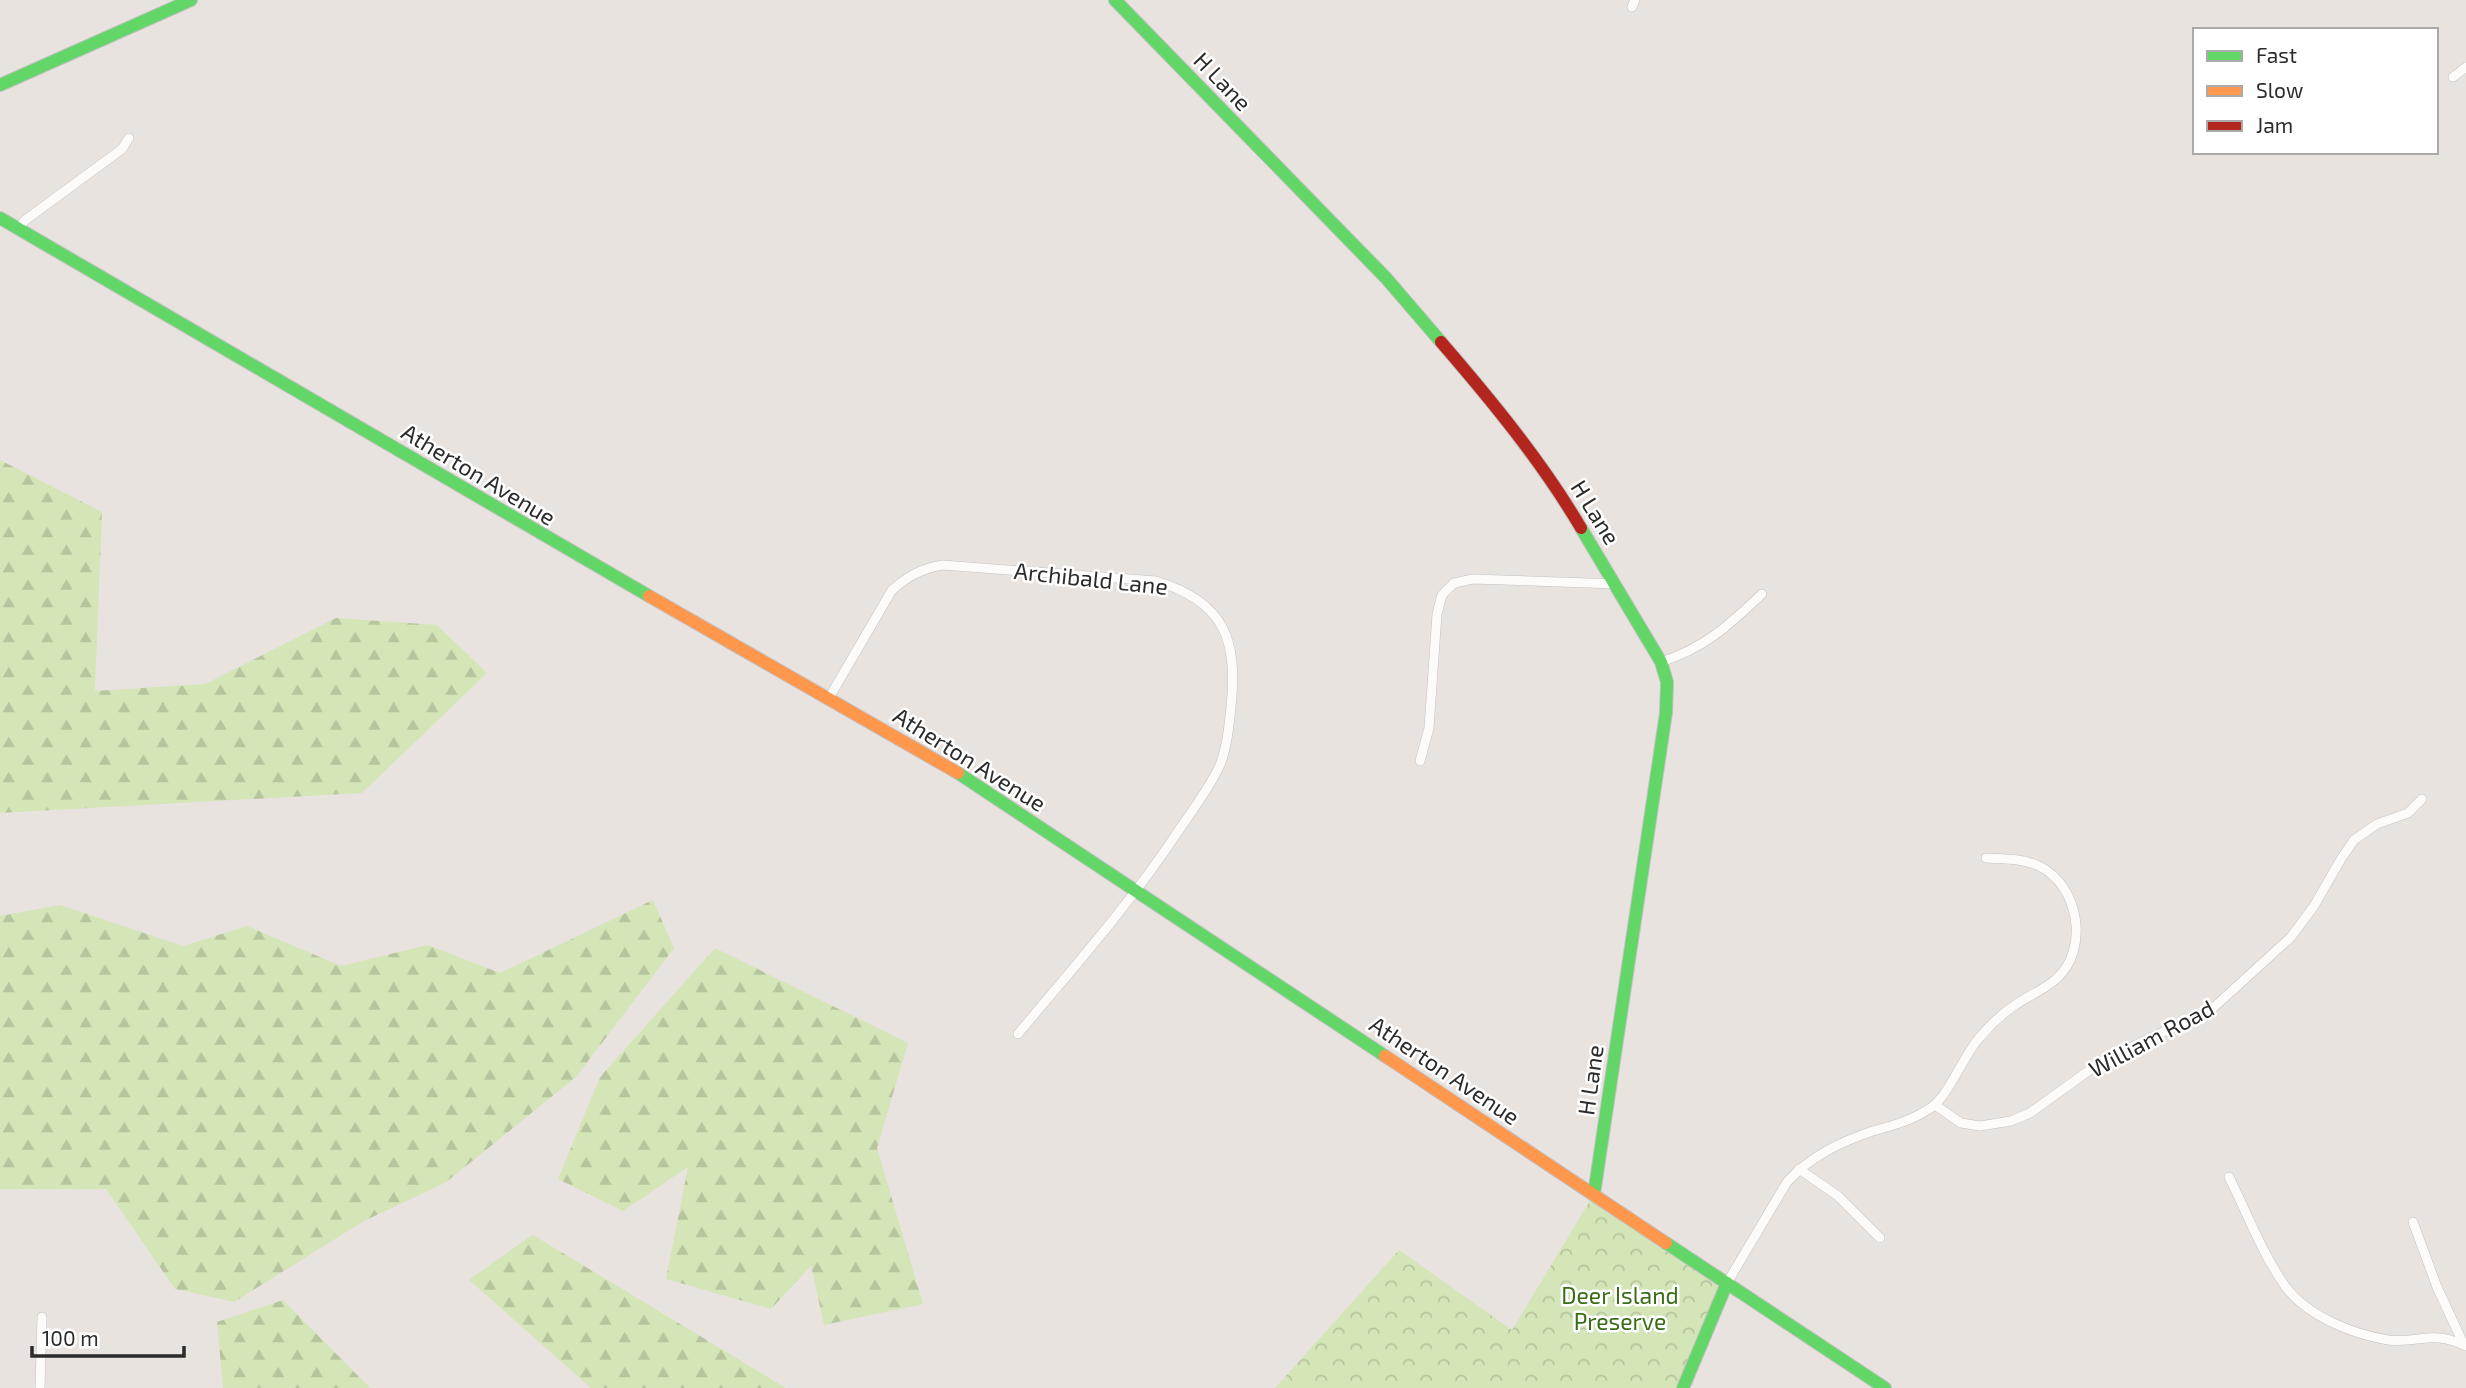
<svg xmlns="http://www.w3.org/2000/svg" width="2466" height="1388" viewBox="0 0 2466 1388" font-family="'Exo 2',sans-serif">
<style>
.forest{fill:url(#forest-firs)}
.park{fill:url(#park-crowns)}
.lines{fill:none;stroke-linecap:round;stroke-linejoin:round}
.street-casing{stroke:#c2c1c2;stroke-width:10}
.fast-casing{stroke:#c2c1c2;stroke-width:14}
.slow-casing{stroke:#c2c1c2;stroke-width:14}
.jam-casing{stroke:#c2c1c2;stroke-width:14}
.street{stroke:#fcfbfa;stroke-width:9}
.fast{stroke:#63d668;stroke-width:12}
.slow{stroke:#ff974d;stroke-width:12}
.jam{stroke:#b3261e;stroke-width:12}
.labels{text-anchor:middle;dominant-baseline:central;stroke-width:5;stroke-linejoin:round;paint-order:stroke}
.street-label{font-size:23px;fill:#2b2b2b;stroke:#fff}
.park-label{font-size:23px;fill:#3a6c16;stroke:#fff}
</style>
<defs>
<pattern id="forest-firs" width="22" height="20" patternUnits="userSpaceOnUse" patternTransform="scale(1.75)"><rect width="22" height="20" fill="#d4e5b7"/><path d="M5 1l3.5 6h-7zM16 11l3.5 6h-7z" fill="#b6c59e"/></pattern>
<pattern id="park-crowns" width="20" height="18" patternUnits="userSpaceOnUse" patternTransform="scale(1.75)"><rect width="20" height="18" fill="#d4e5b7"/><path d="M2 6a3 3 0 1 1 6 0M12 15a3 3 0 1 1 6 0" fill="none" stroke="#b6c59e"/></pattern>
</defs>
<rect width="100%" height="100%" fill="#e9e3e0"/>
<g class="forest">
<path d="M0 460 102 512 95 691 205 684 336 618 437 625 487 673 362 793 0 813Z"/>
<path d="M653 900 674 948 576 1077 445 1183 364 1221 234 1302 175 1289 106 1189H0V916L60 905 183 946 247 926 341 966 428 945 500 973Z"/>
<path d="M715 948 908 1043 877 1148 923 1304 824 1325 811 1266 771 1309 666 1279 688 1167 623 1211 558 1179 600 1077Z"/>
<path d="M532 1235H533L786 1388H591L469 1280Z"/>
<path d="M283 1300 370 1388H223L217 1322Z"/>
</g>
<path class="park" d="M1594 1194 1727 1283 1683 1388H1275L1399 1250 1512 1330Z"/>
<g class="lines">
<defs>
<g id="street">
<path d="M1632 7 1635 0"/>
<path d="M2453 77 2466 67"/>
<path d="M19 229 24 221 122 149 129 138"/>
<path d="M1661 662C1705 648 1729 625 1762 594"/>
<path d="M829 698 892 590C908 576 921 569 942 565L1156 581C1225 602 1238 640 1231 707 1229 726 1227 747 1220 765 1209 789 1192 811 1177 833 1130 904 1073 968 1018 1034"/>
<path d="M1420 761 1429 728 1437 614 1442 595 1454 583 1473 579 1616 584"/>
<path d="M1935 1105 1961 1123 1980 1126 2011 1121 2030 1113 2102 1061 2212 1009 2291 937 2314 906 2341 859 2354 840 2377 824 2408 813 2422 799"/>
<path d="M1799 1169 1838 1196 1880 1238"/>
<path d="M2229 1177C2247 1213 2262 1253 2285 1286 2307 1316 2352 1334 2388 1340 2418 1344 2432 1329 2466 1346"/>
<path d="M2413 1222 2437 1287 2464 1345"/>
<path d="M1727 1283 1787 1182C1811 1156 1840 1142 1873 1131 1895 1125 1913 1120 1932 1107 1949 1095 1963 1056 1980 1037 1990 1025 2002 1014 2015 1005 2028 996 2044 990 2056 979 2090 950 2079 885 2039 866 2022 858 2005 859 1986 858"/>
<path d="M40 1388 42 1317"/>
</g>
<g id="fast">
<path d="M1115 0 1386 278 1441 342"/>
<path d="M0 85 191 0"/>
<path d="M0 218 649 596"/>
<path d="M1581 528 1661 662 1667 682 1666 713 1594 1194"/>
<path d="M958 773 1385 1056"/>
<path d="M1666 1243 1885 1388"/>
<path d="M1683 1388 1727 1283"/>
</g>
<g id="slow">
<path d="M649 596 958 773"/>
<path d="M1385 1056 1666 1243"/>
</g>
<path id="jam" d="M1441 342C1492 401 1542 462 1581 528"/>
</defs>
<use href="#street" class="street-casing"/>
<use href="#fast" class="fast-casing"/>
<use href="#slow" class="slow-casing"/>
<use href="#jam" class="jam-casing"/>
<use href="#street" class="street"/>
<use href="#fast" class="fast"/>
<use href="#slow" class="slow"/>
<use href="#jam" class="jam"/>
</g>
<g class="labels">
<g class="street-label">
<text transform="translate(1223 81) rotate(46)">H Lane</text>
<text transform="translate(479 474) rotate(31)">Atherton Avenue</text>
<text transform="translate(1596 512) rotate(58)">H Lane</text>
<text transform="translate(1091 578) rotate(6)">Archibald Lane</text>
<text transform="translate(970 759) rotate(32)">Atherton Avenue</text>
<text transform="translate(2151 1038) rotate(-28)">William Road</text>
<text transform="translate(1445 1070) rotate(34)">Atherton Avenue</text>
<text transform="translate(1590 1080) rotate(-82)">H Lane</text>
</g>
<g class="park-label">
<text x="1620" y="1295">Deer Island<tspan x="1620" dy="26">Preserve</tspan></text>
</g>
</g>
<rect x="2193" y="28" width="245" height="126" fill="#ffffff" stroke="#aaaaaa" stroke-width="2"/>
<rect x="2207" y="51" width="35" height="10" fill="#63d668" stroke="#aaaaaa" stroke-width="2"/>
<text x="2256" y="63" font-size="21" fill="#2b2b2b">Fast</text>
<rect x="2207" y="86" width="35" height="10" fill="#ff974d" stroke="#aaaaaa" stroke-width="2"/>
<text x="2256" y="98" font-size="21" fill="#2b2b2b">Slow</text>
<rect x="2207" y="121" width="35" height="10" fill="#b3261e" stroke="#aaaaaa" stroke-width="2"/>
<text x="2256" y="133" font-size="21" fill="#2b2b2b">Jam</text>
<path d="M32 1346v10h152v-10" fill="none" stroke="#2b2b2b" stroke-width="3.5"/>
<text x="42" y="1346" font-size="21" fill="#2b2b2b" stroke="#ffffff" stroke-width="5" paint-order="stroke">100 m</text>
</svg>
